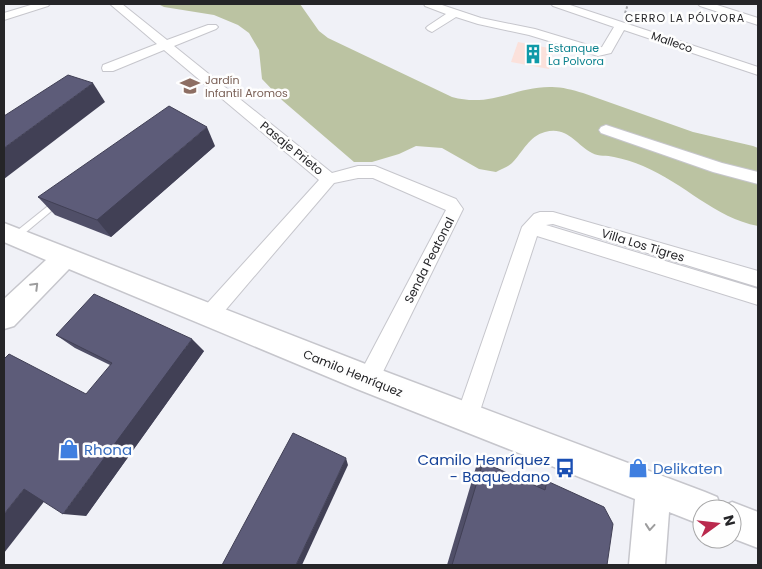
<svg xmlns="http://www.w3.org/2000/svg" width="762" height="569" viewBox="0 0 762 569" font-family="Poppins,sans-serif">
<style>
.industrial{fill:#fbe1db}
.forest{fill:#bbc3a2}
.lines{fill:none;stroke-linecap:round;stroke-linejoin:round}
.lane-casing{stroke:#c6c6cc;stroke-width:2}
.street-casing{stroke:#c6c6cc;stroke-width:2}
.secondary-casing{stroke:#c6c6cc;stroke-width:3}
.path{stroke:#a5a6ab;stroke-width:2;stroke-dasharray:2.5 2;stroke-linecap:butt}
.lane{fill:#fff;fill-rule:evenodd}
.street{fill:#fff;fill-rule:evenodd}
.secondary{fill:#fff;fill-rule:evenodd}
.wall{fill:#504f68}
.shaded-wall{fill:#414055}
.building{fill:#5d5c79;stroke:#414055}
.oneway{stroke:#9d9d9e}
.labels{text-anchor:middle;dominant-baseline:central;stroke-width:5;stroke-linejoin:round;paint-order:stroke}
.far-neighbourhood-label{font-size:11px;letter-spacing:1px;fill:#252528;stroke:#fefefe}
.far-street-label{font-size:11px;fill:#252528;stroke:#fefefe}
.far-culture-label{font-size:11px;fill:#0d838f;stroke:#fefefe;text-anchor:start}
.far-education-label{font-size:11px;fill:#785e54;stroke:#fefefe;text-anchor:start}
.street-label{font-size:12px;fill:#252528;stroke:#fefefe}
.near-shop-label{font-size:15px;fill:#366cbe;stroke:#fefefe;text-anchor:start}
.near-transit-label{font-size:15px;fill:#164399;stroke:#fefefe;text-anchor:end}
</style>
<rect width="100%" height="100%" fill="#f0f1f7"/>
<path class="industrial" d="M518 42 554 49 549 69 511 62Z"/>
<path class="forest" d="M158 4H300L319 31 328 38 452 97C492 108 515 86 552 87 562 87 573 90 583 93L693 132 753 146 758 148V226C715 218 684 183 643 166 634 162 624 159 614 157 607 155 599 157 592 153 576 145 568 126 545 132 529 136 523 152 512 163 508 167 501 169 496 172L479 169 442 148 416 146 399 154 372 162H354L283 101 262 79 259 50 249 33 238 25 214 15 164 7Z"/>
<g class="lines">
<defs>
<path id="lane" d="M58 198 62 201 61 203 19 238H13L12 236 13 234Z"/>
<g id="street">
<path d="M34 4H50L48 6 4 20V13Z"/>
<path d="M110 4H122L167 40 208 25H216L218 27 216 29 174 46 332 173 358 166H375L456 199 463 209 376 386 368 389 360 386 357 379 446 210 373 178H358L334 183 217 320 210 323 203 320 200 314 203 308 319 180 164 50 113 71H103L102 68 103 65 157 44Z"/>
<path d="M424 4H439L481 18 535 29 598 48 602 47 614 27 553 6 551 4H567L758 67V75L624 30 611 53 598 56 529 35 478 24 456 17 432 32 428 30 426 28 428 26 446 14 425 6Z"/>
<path d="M698 4H714L758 18V25L700 6Z"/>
<path d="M606 125 722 163 758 172V184L713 172 601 133 599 130 601 127Z"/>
<path d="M540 212H553L758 271V287L553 224 546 225 758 289V305L537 236 478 417 475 425 467 428 459 425 456 417 522 227 534 214Z"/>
</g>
<path id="secondary" d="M4 223 368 365 705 492 717 497 721 507 732 502 758 512V548L732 538V509H702V525L669 512 665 565H629L635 499 357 389 69 269 14 326 4 329V299L46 260 4 242Z"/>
</defs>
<use href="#lane" class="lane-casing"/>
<use href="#street" class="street-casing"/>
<use href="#secondary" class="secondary-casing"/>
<path class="path" d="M625 13 628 4"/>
<use href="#lane" class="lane"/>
<use href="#street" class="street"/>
<use href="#secondary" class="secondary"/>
</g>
<g class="wall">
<path d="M215 146 111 237 55 215 38 197Z"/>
<path d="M56 335 204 351 86 516 110 365 75 348Z"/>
<path d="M483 462 536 486 547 481 607 565H447L476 467Z"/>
</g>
<g class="shaded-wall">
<path d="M93 83 105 102 4 179V148Z"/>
<path d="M207 127 215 146 111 237 97 220Z"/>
<path d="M192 339 204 351 86 516 63 514Z"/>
<path d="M346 458 348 465 302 565H296Z"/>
<path d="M24 489 50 494 4 553V514Z"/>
</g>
<g class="building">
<path d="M68 75 93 83 4 148V116Z"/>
<path d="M169 106 207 127 97 220 38 197Z"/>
<path d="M94 294 192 339 63 514 24 489 4 514V359L9 354 86 394 112 363 56 335Z"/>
<path d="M293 433 346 458 296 565H222Z"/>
<path d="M483 462 545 490 547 481 604 507 613 524 607 565H452Z"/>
</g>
<defs><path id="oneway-chevron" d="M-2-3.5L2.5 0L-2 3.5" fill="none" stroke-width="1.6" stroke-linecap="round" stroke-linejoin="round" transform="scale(1.25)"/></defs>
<g class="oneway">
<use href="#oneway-chevron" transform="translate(35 286) rotate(-45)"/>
<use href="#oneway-chevron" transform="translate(650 527) rotate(95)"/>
</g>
<defs>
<symbol id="building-bare" viewBox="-9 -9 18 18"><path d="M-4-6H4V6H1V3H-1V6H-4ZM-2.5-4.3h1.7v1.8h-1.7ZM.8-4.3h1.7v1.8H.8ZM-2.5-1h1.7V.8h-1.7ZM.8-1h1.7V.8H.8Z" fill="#0f9aa8" stroke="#fefefe" stroke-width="2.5" paint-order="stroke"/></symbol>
<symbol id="school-bare" viewBox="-9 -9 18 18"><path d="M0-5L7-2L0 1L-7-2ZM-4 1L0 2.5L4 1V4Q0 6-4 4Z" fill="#8d6e63" stroke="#fefefe" stroke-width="2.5" paint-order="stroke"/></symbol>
<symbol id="shop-bare" viewBox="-9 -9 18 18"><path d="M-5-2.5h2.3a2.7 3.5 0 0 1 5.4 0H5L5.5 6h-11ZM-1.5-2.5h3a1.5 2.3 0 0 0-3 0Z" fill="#3f7fe0" stroke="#fefefe" stroke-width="2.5" paint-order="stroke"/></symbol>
<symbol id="bus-bare" viewBox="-9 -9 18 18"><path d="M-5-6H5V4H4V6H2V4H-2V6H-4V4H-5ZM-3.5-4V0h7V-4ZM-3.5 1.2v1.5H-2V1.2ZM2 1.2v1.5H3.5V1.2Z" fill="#1a4fb4" stroke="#fefefe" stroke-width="2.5" paint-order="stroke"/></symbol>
</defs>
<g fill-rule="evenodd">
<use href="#building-bare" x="519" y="40" width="28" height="28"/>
<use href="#school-bare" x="176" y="72" width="28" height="28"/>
<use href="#shop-bare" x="55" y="435" width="28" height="28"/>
<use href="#bus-bare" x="551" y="454" width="28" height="28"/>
<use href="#shop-bare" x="624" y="454" width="28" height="28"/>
</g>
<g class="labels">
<g class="far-neighbourhood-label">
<text x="685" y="18">CERRO LA PÓLVORA</text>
</g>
<g class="far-street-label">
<text transform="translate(672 42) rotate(19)">Malleco</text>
</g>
<g class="far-culture-label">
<text x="548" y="48">Estanque<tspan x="548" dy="13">La Polvora</tspan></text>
</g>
<g class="far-education-label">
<text x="205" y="80">Jardín<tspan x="205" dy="13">Infantil Aromos</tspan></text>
</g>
<g class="street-label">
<text transform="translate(292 148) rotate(39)">Pasaje Prieto</text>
<text transform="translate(643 245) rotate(17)">Villa Los Tigres</text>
<text transform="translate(429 260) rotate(-63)">Senda Peatonal</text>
<text transform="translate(353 373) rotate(22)">Camilo Henríquez</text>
</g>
<g class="near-shop-label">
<text x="84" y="449">Rhona</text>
<text x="653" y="468">Delikaten</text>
</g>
<g class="near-transit-label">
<text x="550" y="459">Camilo Henríquez<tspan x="550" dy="17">- Baquedano</tspan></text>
</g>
</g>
<rect width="762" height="569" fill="none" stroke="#252528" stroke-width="10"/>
<g transform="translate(717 524) rotate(75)"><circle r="24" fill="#fefefe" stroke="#a7a7a8"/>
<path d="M0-4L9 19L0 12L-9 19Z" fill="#ba294d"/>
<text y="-8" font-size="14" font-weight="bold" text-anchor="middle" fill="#252528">N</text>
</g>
</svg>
